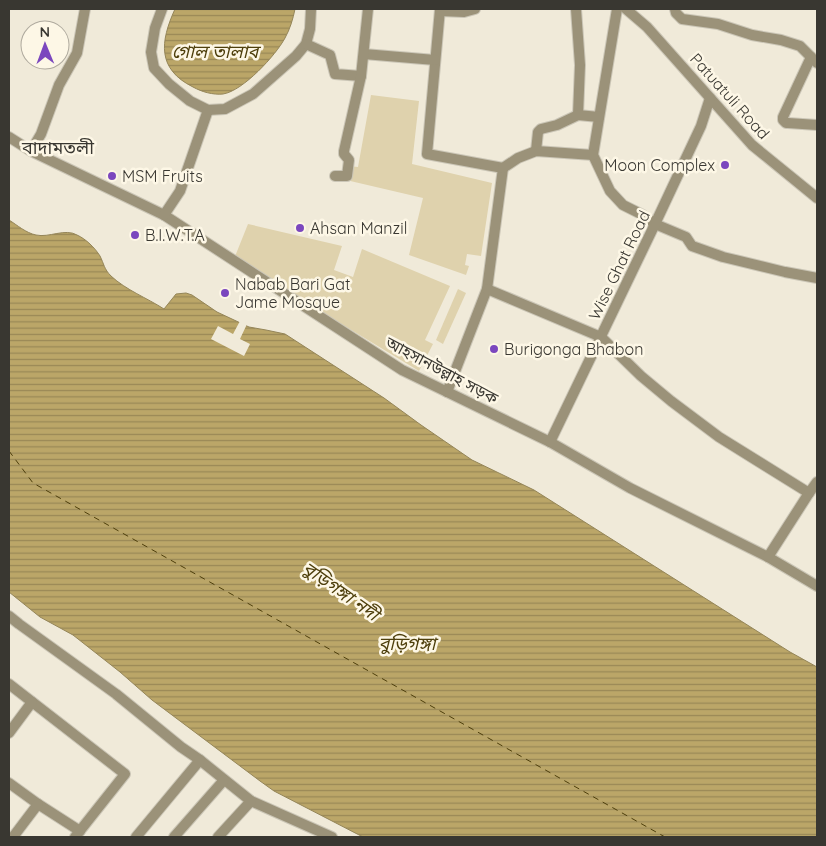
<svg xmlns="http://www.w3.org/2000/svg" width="826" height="846" viewBox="0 0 826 846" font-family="Quicksand,'Noto Sans Bengali',sans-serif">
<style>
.green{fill:#dfd2ad}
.water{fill:url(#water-rules);stroke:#948558}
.pier{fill:#f0ead9}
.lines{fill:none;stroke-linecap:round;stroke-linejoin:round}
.ferry{stroke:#4e3f0c;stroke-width:1;stroke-dasharray:6 5;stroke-linecap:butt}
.minor-casing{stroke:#cbc6b7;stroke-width:12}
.minor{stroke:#9b9279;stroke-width:10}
.poi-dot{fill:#7b47be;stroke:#fdf7e6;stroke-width:2}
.labels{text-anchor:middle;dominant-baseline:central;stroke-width:5;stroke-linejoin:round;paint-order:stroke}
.street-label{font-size:16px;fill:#393731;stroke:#fdf7e6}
.poi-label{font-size:16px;fill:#393731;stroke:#fdf7e6;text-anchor:start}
.water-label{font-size:18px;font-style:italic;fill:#4e3f0c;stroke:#fdf7e6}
.neighbourhood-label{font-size:18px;fill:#393731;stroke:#fdf7e6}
</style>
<defs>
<pattern id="water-rules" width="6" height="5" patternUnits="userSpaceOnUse" patternTransform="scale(1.25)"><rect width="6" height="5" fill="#bba668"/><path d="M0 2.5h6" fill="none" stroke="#998856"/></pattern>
</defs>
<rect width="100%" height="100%" fill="#f0ead9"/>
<g class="green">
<path d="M371 95 419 101 412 164 492 183 481 256 467 254 465 265 469 266 466 275 409 255 423 198 346 180 349 166 358 167Z"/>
<path d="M248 224 342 246 334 270 353 277 362 249 450 286 425 340 433 344 419 371 234 259Z"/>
<path d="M458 289 466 293 443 344 436 340Z"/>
</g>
<g class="water">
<path d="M175 9H295C293 19 290 29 285 38 276 55 243 91 223 94 213 95 202 92 193 87 157 69 160 42 175 9Z"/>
<path d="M9 220C17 225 26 233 36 235 49 238 65 228 77 235 86 239 95 248 100 256 104 264 104 269 111 276 126 290 147 298 164 309L176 294 186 293 192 295 217 312 249 327 266 330 285 334 384 398 421 425 472 460 534 490 790 652 817 667V837H363L274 791 260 781 152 700 120 672 73 635 40 617 9 592Z"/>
</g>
<path class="pier" d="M240 321 247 324 240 339 250 344 244 356 211 339 218 326 233 334Z"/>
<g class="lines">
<path class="ferry" d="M9 451 33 483 665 837"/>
<defs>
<g id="minor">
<path d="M162 9 155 28 151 52 154 68 169 84 190 101 208 110 225 109 253 94 296 56 306 44 310 29 311 9"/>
<path d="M440 9 427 154 503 168 487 289 447 392"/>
<path d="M576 9 580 65 578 115"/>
<path d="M617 9 593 155 610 191 623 205 641 214 655 224 686 237 692 246 723 257 785 272 817 278"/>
<path d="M626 9 647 27 752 145 817 198"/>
<path d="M675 9 676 13 682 19 718 24 752 35 781 40 800 46 817 63"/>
<path d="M440 11 464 12 475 9"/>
<path d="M306 44 330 55 335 74 361 76"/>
<path d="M364 54 435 60"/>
<path d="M811 57 783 117V120L786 123H788L817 125"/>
<path d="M9 137 31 151 164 215 402 370 550 442 630 488 768 557 817 586"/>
<path d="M31 151 41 134 59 85 77 53 85 9"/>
<path d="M536 151 538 132 541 129 557 125 578 115 599 117"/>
<path d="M503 168 518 158 536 151 593 155"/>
<path d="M335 176H347L349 160 344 154V151L361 76 368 9"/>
<path d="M164 215 180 191 208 110"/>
<path d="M487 289 601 337 641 376 671 401 719 437 809 493"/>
<path d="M550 442 655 224 701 126 710 98"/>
<path d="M768 557 809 493 817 482"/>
<path d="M9 616 19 624 116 694 181 747 200 760 251 801 332 837"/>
<path d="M9 684 125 774 75 837"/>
<path d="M9 733 32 702"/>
<path d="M9 783 38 804 80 831"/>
<path d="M13 837 38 804"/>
<path d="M136 837 200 760"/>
<path d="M174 837 224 780"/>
<path d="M218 837 251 801"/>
</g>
</defs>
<use href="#minor" class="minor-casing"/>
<use href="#minor" class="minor"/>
</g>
<g class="poi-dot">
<circle cx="725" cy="165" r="5"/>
<circle cx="112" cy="176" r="5"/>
<circle cx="300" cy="228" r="5"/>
<circle cx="135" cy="235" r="5"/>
<circle cx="225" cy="293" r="5"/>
<circle cx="494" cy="349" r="5"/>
</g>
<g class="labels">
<g class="street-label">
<text transform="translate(730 96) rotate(48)">Patuatuli Road</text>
<text transform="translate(619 265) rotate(-64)">Wise Ghat Road</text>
<text transform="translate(442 370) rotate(28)">আহসানউল্লাহ সড়ক</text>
</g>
<g class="poi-label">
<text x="715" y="165" text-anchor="end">Moon Complex</text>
<text x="122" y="176">MSM Fruits</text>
<text x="310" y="228">Ahsan Manzil</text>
<text x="145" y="235">B.I.W.T.A</text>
<text x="235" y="284">Nabab Bari Gat<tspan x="235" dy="18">Jame Mosque</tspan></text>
<text x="504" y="349">Burigonga Bhabon</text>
</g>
<g class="water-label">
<text x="215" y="51">গোল তালাব</text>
<text transform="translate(341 591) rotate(35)">বুড়িগঙ্গা নদী</text>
<text x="407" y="643">বুড়িগঙ্গা</text>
</g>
<g class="neighbourhood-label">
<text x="58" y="147">বাদামতলী</text>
</g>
</g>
<rect width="826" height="846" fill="none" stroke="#393731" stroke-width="20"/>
<g transform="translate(45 45) rotate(359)"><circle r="24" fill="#fdf7e6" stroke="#afaa9e"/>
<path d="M0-4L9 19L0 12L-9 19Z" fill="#7b47be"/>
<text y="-8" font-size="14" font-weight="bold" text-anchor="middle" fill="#393731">N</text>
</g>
</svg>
